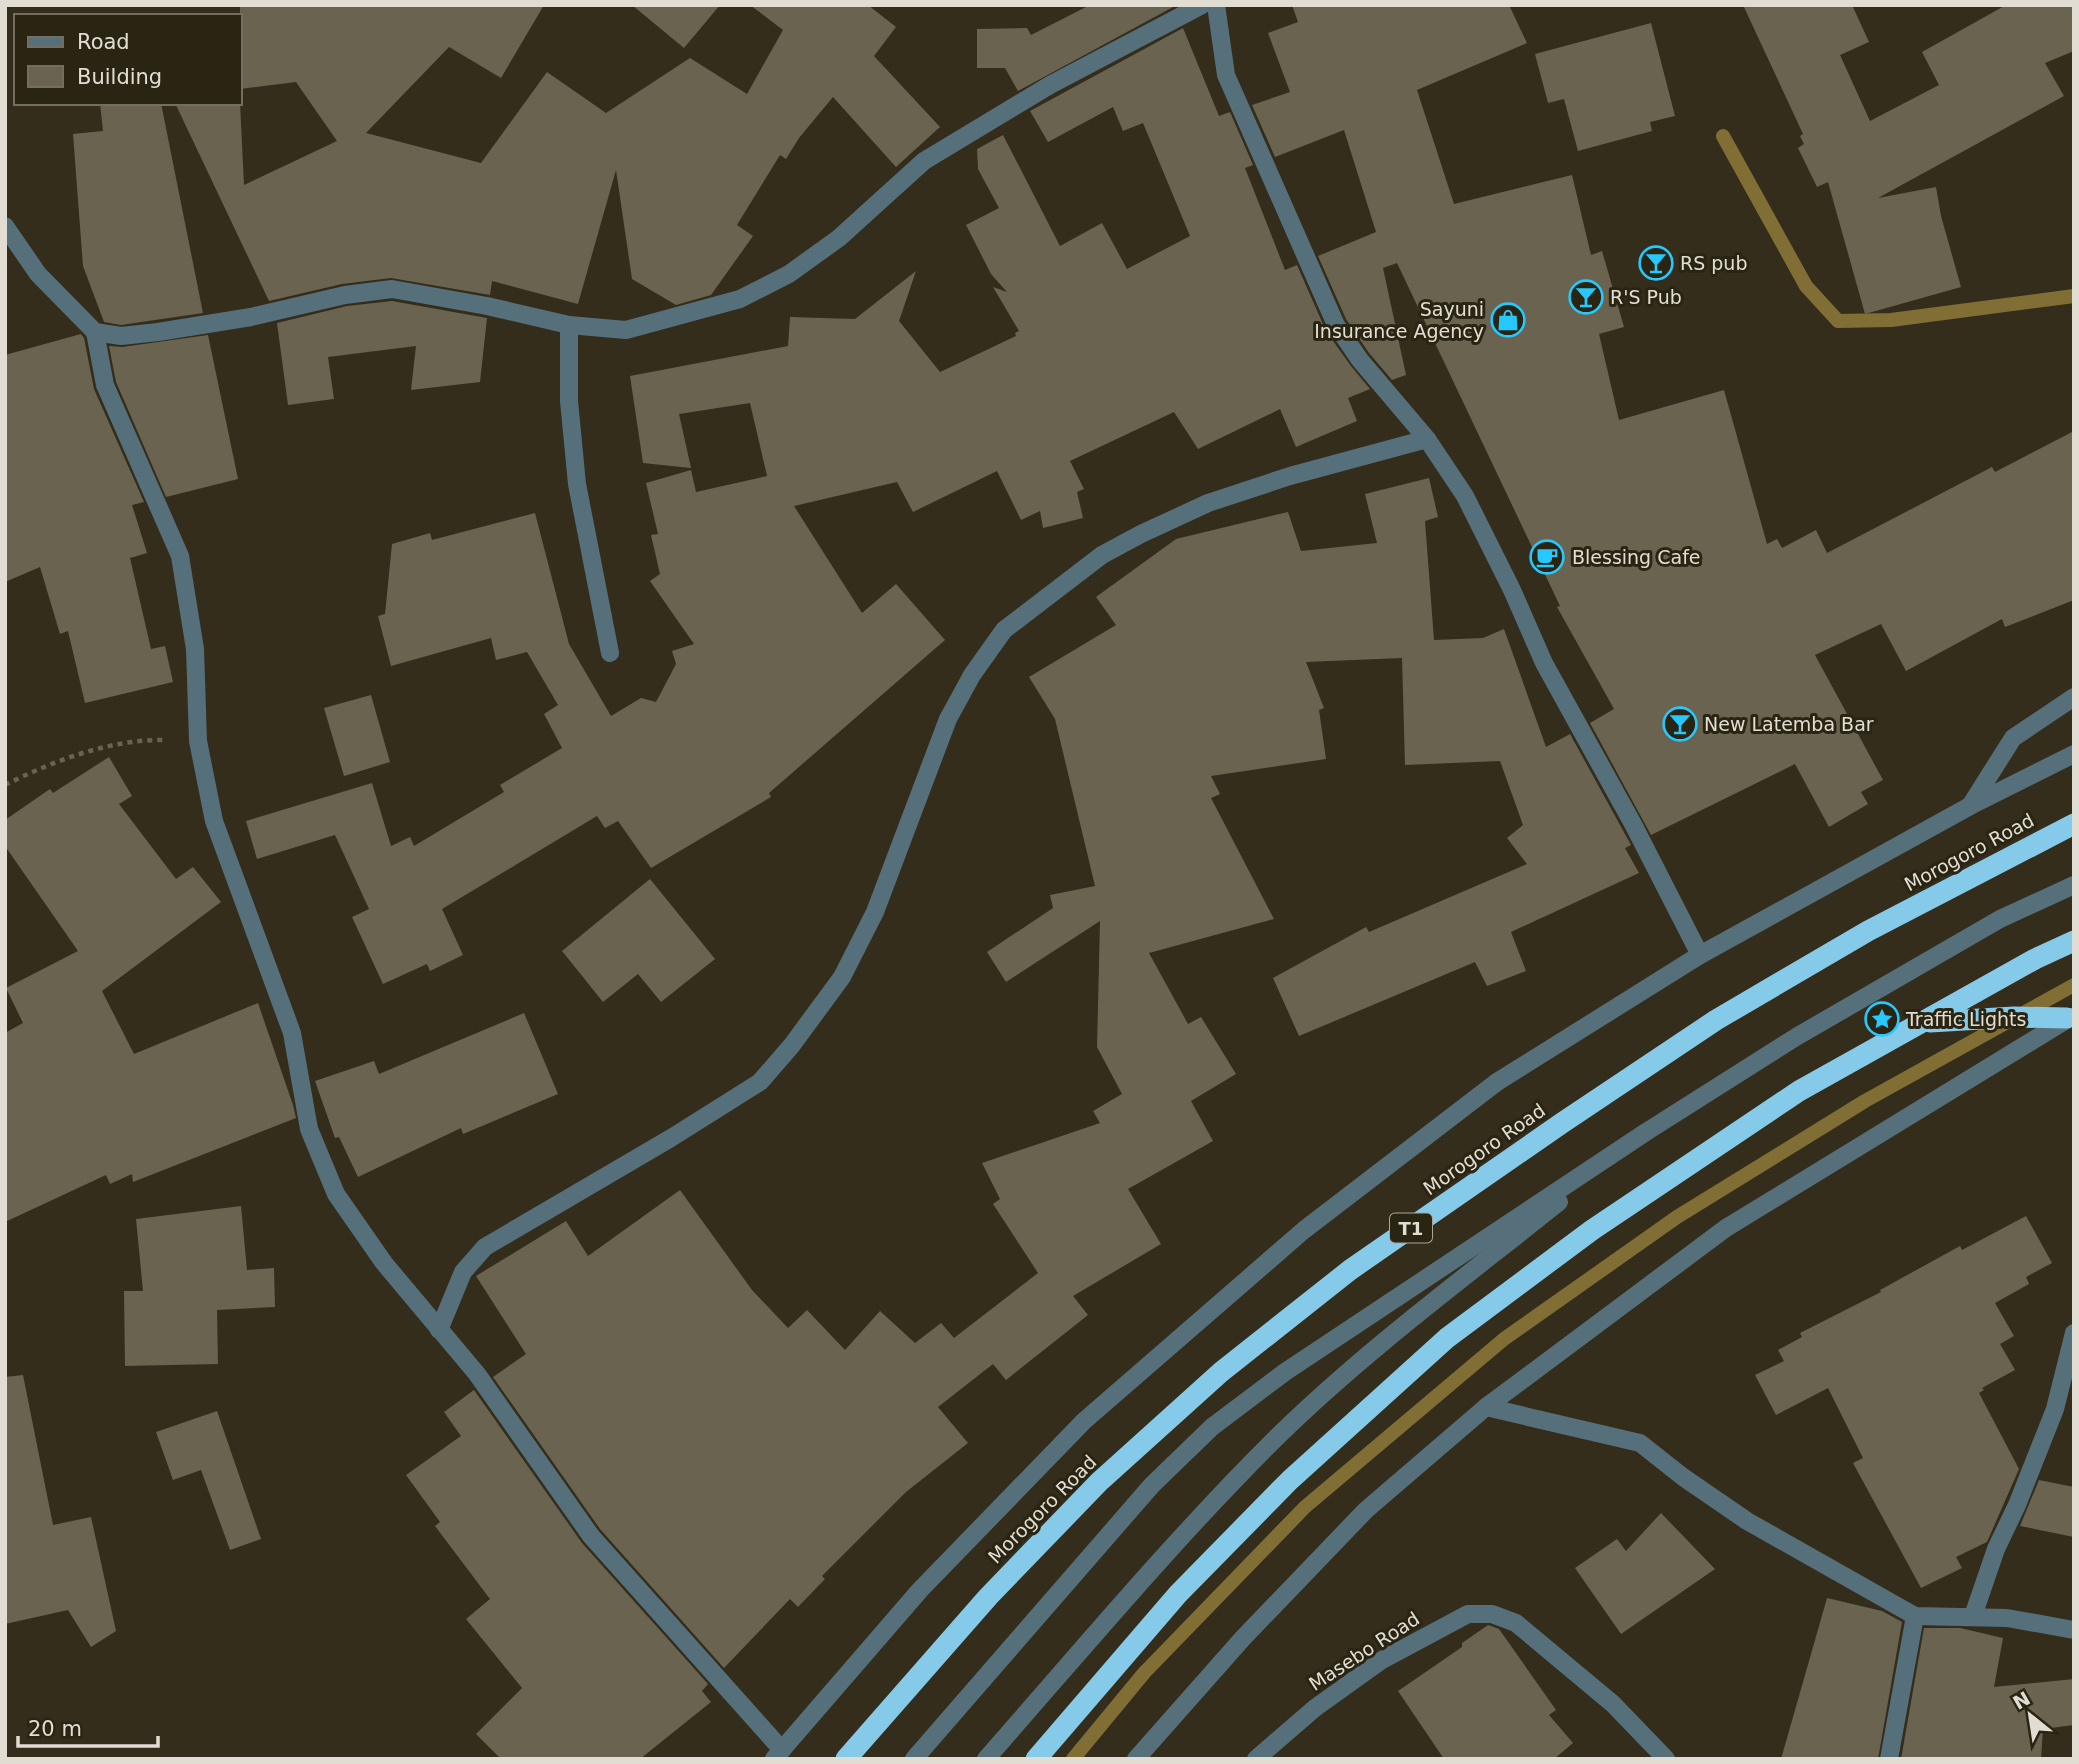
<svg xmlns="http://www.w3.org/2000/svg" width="2079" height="1764" viewBox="0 0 2079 1764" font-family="'DejaVu Sans',sans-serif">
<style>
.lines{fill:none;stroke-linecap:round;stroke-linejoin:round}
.stream{stroke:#816e34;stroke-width:14}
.building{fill:#6a6350}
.path{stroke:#696354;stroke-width:4.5;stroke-dasharray:5 5;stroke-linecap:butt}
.minor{stroke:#55707b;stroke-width:18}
.highway{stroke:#85cae8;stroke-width:21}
.labels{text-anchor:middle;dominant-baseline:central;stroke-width:6;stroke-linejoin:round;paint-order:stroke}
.shield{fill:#2a2412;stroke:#aaa698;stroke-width:2}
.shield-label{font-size:18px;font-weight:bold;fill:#e1ddd2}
.poi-label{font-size:19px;fill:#e1ddd2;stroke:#2a2412;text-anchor:start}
.street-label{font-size:19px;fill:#e1ddd2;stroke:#2a2412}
</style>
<rect width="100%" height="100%" fill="#342d1c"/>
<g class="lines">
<g class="stream">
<path d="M1723 136 1806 286 1838 321 1891 320 2074 296"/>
<path d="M1073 1759 1144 1673 1305 1507 1504 1339 1677 1217 1865 1101 2074 985"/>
</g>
</g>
<g class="building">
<path d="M240 5H544L501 78 449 47 366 133 481 163 547 72 606 113 690 58 747 94 783 30 750 5H868L896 27 874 56 940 127 896 167 833 97 799 138 786 159 780 155 737 225 753 236 711 295 676 305 632 279 616 170 578 304 492 281 490 295 391 278 342 284 269 301 175 103H240L244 185 337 141 296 82 240 89Z"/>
<path d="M632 5H720L684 48Z"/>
<path d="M1090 5 1175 6 1018 91 1005 68H977V29L1027 28 1031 35Z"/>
<path d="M1292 5H1509L1527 43 1417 90 1454 204 1572 175 1591 255 1602 251 1624 327 1599 334 1619 420 1724 390 1767 544 1777 539 1782 548 1816 530 1827 553 1992 467 1995 472 2074 431V600L2005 627 2002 619 1906 671 1881 624 1815 655 1883 780 1861 792 1868 804 1829 827 1795 764 1651 835 1590 723 1614 709 1557 607 1560 606 1397 263 1383 268 1406 375 1392 380 1369 353 1346 319 1318 256 1376 232 1344 130 1275 157 1252 105 1290 92 1268 33 1298 22Z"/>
<path d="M1743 5H1852L1869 42 1840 55 1870 121 1939 85 1922 52 2006 5H2074V51L2045 63 2064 96 1878 198 1936 187 1941 216 1961 287 1865 314 1828 182 1817 187 1798 148 1804 144 1800 136 1803 134Z"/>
<path d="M1651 23 1675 116 1650 122 1652 131 1578 151 1564 99 1548 103 1535 54Z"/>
<path d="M1183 28 1219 116 1230 112 1253 165 1245 168 1285 270 1297 265 1326 331 1351 366 1370 389 1348 398 1357 421 1296 447 1280 409 1198 449 1174 412 1070 461 1084 489 1077 492 1083 518 1043 528 1040 511 1021 520 997 471 913 512 897 482 794 506 862 613 896 584 945 640 769 793 771 797 651 868 618 821 605 828 597 816 442 909 463 955 430 971 427 964 383 984 352 917 369 909 335 835 257 859 246 821 372 783 391 846 410 837 414 846 504 792 500 785 562 748 544 714 558 705 527 652 496 660 491 638 391 666 378 616 385 614 392 544 430 533 432 540 535 513 569 644 611 716 641 698 656 702 676 664 672 651 694 644 650 581 660 574 651 535 658 534 646 483 691 470 696 492 767 476 750 403 679 414 691 468 643 463 630 376 788 346 790 317 855 319 916 271 899 321 940 372 1016 336 1015 333 1019 331 993 287 1007 292 991 274 966 225 999 208 978 169 977 149 1003 135 1060 246 1102 223 1127 269 1190 236 1143 123 1123 131 1113 107 1048 142 1030 111Z"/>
<path d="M100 103H161L203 313 121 325 104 322 83 266 73 134 103 131Z"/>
<path d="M392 301 487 318 480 382 411 390 416 346 328 357 334 399 288 405 277 323 347 306Z"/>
<path d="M81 334 84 338 94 389 144 502 132 505 147 553 130 558 151 649 165 646 173 682 85 703 68 631 60 634 40 567 5 582V355Z"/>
<path d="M208 335 238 479 166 497 116 382 109 346 122 347Z"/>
<path d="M1429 478 1438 517 1425 521 1434 640 1483 638 1504 629 1546 747 1570 734 1631 845 1625 848 1639 873 1511 932 1526 971 1487 986 1475 962 1299 1036 1273 978 1366 927 1369 932 1527 864 1507 838 1523 825 1500 761 1405 765 1402 658 1306 662 1324 708 1319 710 1326 759 1211 776 1220 794 1211 798 1274 919 1149 953 1188 1024 1201 1017 1236 1074 1191 1101 1213 1141 1128 1189 1161 1244 1073 1296 1088 1315 1006 1380 993 1364 938 1407 968 1443 906 1492 822 1576 825 1579 798 1607 790 1599 724 1668 600 1529 493 1377 526 1354 476 1276 566 1221 588 1256 680 1190 752 1290 788 1328 807 1310 845 1350 880 1311 915 1343 941 1323 954 1338 1038 1273 993 1204 1000 1199 982 1163 1100 1123 1093 1111 1122 1094 1097 1047 1100 921 1006 982 987 952 1053 908 1050 895 1095 886 1055 719 1029 677 1116 625 1096 597 1176 539 1288 512 1301 551 1377 543 1365 494Z"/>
<path d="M371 695 390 762 344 776 324 708Z"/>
<path d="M109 757 132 796 119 804 176 879 193 867 221 902 102 991 134 1054 258 1003 293 1105 296 1118 133 1182 132 1174 110 1184 106 1175 5 1222V1033L23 1023 6 988 78 951 5 846V820L50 789 53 793Z"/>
<path d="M650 879 715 959 661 1002 638 974 603 1002 562 951Z"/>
<path d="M524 1013 558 1094 463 1134 461 1128 358 1177 339 1137 335 1138 315 1081 374 1061 379 1074Z"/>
<path d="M241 1206 247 1270 274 1268 275 1307 217 1310 218 1364 125 1366 124 1291H143L136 1219Z"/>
<path d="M2026 1216 2052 1263 2026 1277 2029 1284 1995 1303 2014 1336 2000 1344 2015 1370 1982 1388 1984 1390 1979 1393 2019 1469 1987 1542 1956 1557 1962 1568 1921 1588 1853 1463 1863 1458 1828 1388 1776 1415 1755 1375 1784 1361 1778 1350 1802 1337 1800 1333 1881 1292 1880 1290 1960 1246 1962 1250Z"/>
<path d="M23 1375 53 1525 91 1517 116 1631 91 1647 68 1610 5 1624V1377Z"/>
<path d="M474 1390 582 1543 708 1684 702 1691 711 1702 640 1759H501L476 1734 522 1688 466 1619 490 1599 435 1526 440 1522 406 1475 461 1436 444 1412Z"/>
<path d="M217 1411 261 1539 230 1550 201 1470 173 1480 156 1432Z"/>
<path d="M2039 1480 2074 1487V1537L2020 1526Z"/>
<path d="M1661 1513 1715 1569 1621 1634 1575 1568 1617 1539 1626 1551Z"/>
<path d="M1827 1598 1882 1611 1902 1622 1878 1759H1781Z"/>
<path d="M1488 1625 1499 1629 1556 1710 1549 1715 1573 1743 1554 1759H1444L1398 1691 1462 1647V1643Z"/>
<path d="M1924 1628H1960L2003 1638 1994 1687 2074 1679V1725L2043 1729 2041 1759H1901Z"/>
</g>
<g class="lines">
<path class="path" d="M5 785C53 761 110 739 165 740"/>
<g class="minor">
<path d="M1216 5 1226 75 1336 325 1360 360 1427 439 1465 496 1512 590 1544 663 1633 824 1700 955"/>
<path d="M5 226 38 274 95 332 121 336 158 332 251 317 345 295 392 289 487 306 569 325 626 330 740 299 789 274 839 238 924 161 1050 85 1202 5"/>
<path d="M569 325V401L577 484 610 653"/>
<path d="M95 332 105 385 180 556 195 649 198 741 214 821 292 1033 309 1129 336 1194 384 1263 477 1374 591 1536 782 1750"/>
<path d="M1970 806 2013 738 2074 697"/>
<path d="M439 1330 463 1272 485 1247 671 1138 760 1082 792 1045 842 977 875 912 948 719 972 675 1004 630 1102 555 1141 534 1208 503 1290 476 1427 439"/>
<path d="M1486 1407 1640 1443 1683 1477 1747 1521 1915 1616 2007 1618 2074 1630"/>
<path d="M1973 1616 1996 1549 2017 1505 2055 1409 2074 1333"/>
<path d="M774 1759 920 1590 1084 1421 1304 1230 1497 1082 1700 955 1970 806 2074 754"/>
<path d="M914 1759 1152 1485 1212 1427 1285 1372 1646 1132 1796 1037 2000 919 2074 885"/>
<path d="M986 1759C1082 1650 1175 1538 1278 1436 1365 1351 1464 1278 1559 1202"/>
<path d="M1136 1759 1243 1638 1366 1510 1486 1407 1726 1228 2071 1017"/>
<path d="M1256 1759 1315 1708 1382 1660 1468 1614H1492L1516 1623 1613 1704 1666 1759"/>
<path d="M1889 1759 1915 1616"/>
</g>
<g class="highway">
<path d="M1930 1022 2014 1017 2067 1018"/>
<path d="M846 1759 988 1597 1099 1482 1221 1372 1350 1270 1562 1123 1716 1020 1868 931 2074 824"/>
<path d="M1036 1759 1178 1594 1290 1480 1447 1338 1592 1230 1799 1091 2035 959 2074 941"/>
</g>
</g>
<defs>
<symbol id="bar-ring" viewBox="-11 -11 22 22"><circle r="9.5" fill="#2a2412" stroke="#26c8fe" stroke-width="1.5"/><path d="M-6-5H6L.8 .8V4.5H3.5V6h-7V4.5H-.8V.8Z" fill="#26c8fe"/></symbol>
<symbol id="shop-ring" viewBox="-11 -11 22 22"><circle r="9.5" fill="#2a2412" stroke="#26c8fe" stroke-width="1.5"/><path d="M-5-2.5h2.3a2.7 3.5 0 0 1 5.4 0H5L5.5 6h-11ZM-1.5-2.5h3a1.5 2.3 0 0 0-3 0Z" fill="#26c8fe"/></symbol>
<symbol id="cafe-ring" viewBox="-11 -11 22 22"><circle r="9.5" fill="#2a2412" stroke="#26c8fe" stroke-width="1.5"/><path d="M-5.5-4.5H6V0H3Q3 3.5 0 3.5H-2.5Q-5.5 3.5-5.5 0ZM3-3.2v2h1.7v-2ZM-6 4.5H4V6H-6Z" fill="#26c8fe"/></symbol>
<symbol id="sight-ring" viewBox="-11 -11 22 22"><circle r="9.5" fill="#2a2412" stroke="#26c8fe" stroke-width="1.5"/><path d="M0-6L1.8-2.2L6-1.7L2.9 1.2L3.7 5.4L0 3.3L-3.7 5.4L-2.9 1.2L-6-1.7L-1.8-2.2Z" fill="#26c8fe"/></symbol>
</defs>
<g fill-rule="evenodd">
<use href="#bar-ring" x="1637" y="244" width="38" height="38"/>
<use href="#bar-ring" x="1567" y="278" width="38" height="38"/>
<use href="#shop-ring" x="1489" y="301" width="38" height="38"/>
<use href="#cafe-ring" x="1528" y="538" width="38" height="38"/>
<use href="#bar-ring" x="1661" y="705" width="38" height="38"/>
<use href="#sight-ring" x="1863" y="1000" width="38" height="38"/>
</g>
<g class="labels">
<rect class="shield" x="1390" y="1213.5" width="42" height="29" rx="5"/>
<g class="shield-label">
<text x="1411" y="1228">T1</text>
</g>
<g class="poi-label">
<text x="1680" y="263">RS pub</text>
<text x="1610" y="297">R'S Pub</text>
<text x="1484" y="309" text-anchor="end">Sayuni<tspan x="1484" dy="22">Insurance Agency</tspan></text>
<text x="1572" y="557">Blessing Cafe</text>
<text x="1704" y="724">New Latemba Bar</text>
<text x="1906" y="1019">Traffic Lights</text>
</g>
<g class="street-label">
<text transform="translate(1969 852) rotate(-28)">Morogoro Road</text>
<text transform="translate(1484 1149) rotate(-35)">Morogoro Road</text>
<text transform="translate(1042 1509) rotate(-45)">Morogoro Road</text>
<text transform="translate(1364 1651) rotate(-33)">Masebo Road</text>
</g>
</g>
<rect width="2079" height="1764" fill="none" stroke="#e1ddd2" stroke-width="14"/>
<rect x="14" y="14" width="228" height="91" fill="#2a2412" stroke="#736e5f" stroke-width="2"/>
<rect x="28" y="37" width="35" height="10" fill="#55707b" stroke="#736e5f" stroke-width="2"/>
<text x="77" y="49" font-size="21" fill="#e1ddd2">Road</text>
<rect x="28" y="66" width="35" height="21" fill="#6a6350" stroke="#736e5f" stroke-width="2"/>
<text x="77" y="84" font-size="21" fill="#e1ddd2">Building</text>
<g transform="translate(2030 1715) rotate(330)" stroke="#2a2412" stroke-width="5" paint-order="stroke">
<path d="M0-5L12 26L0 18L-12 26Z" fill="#e1ddd2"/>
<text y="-10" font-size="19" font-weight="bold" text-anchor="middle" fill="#e1ddd2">N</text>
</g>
<path d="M18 1736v10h140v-10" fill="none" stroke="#e1ddd2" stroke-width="3.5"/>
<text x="28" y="1736" font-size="21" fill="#e1ddd2" stroke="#2a2412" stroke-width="5" paint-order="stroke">20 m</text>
</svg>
